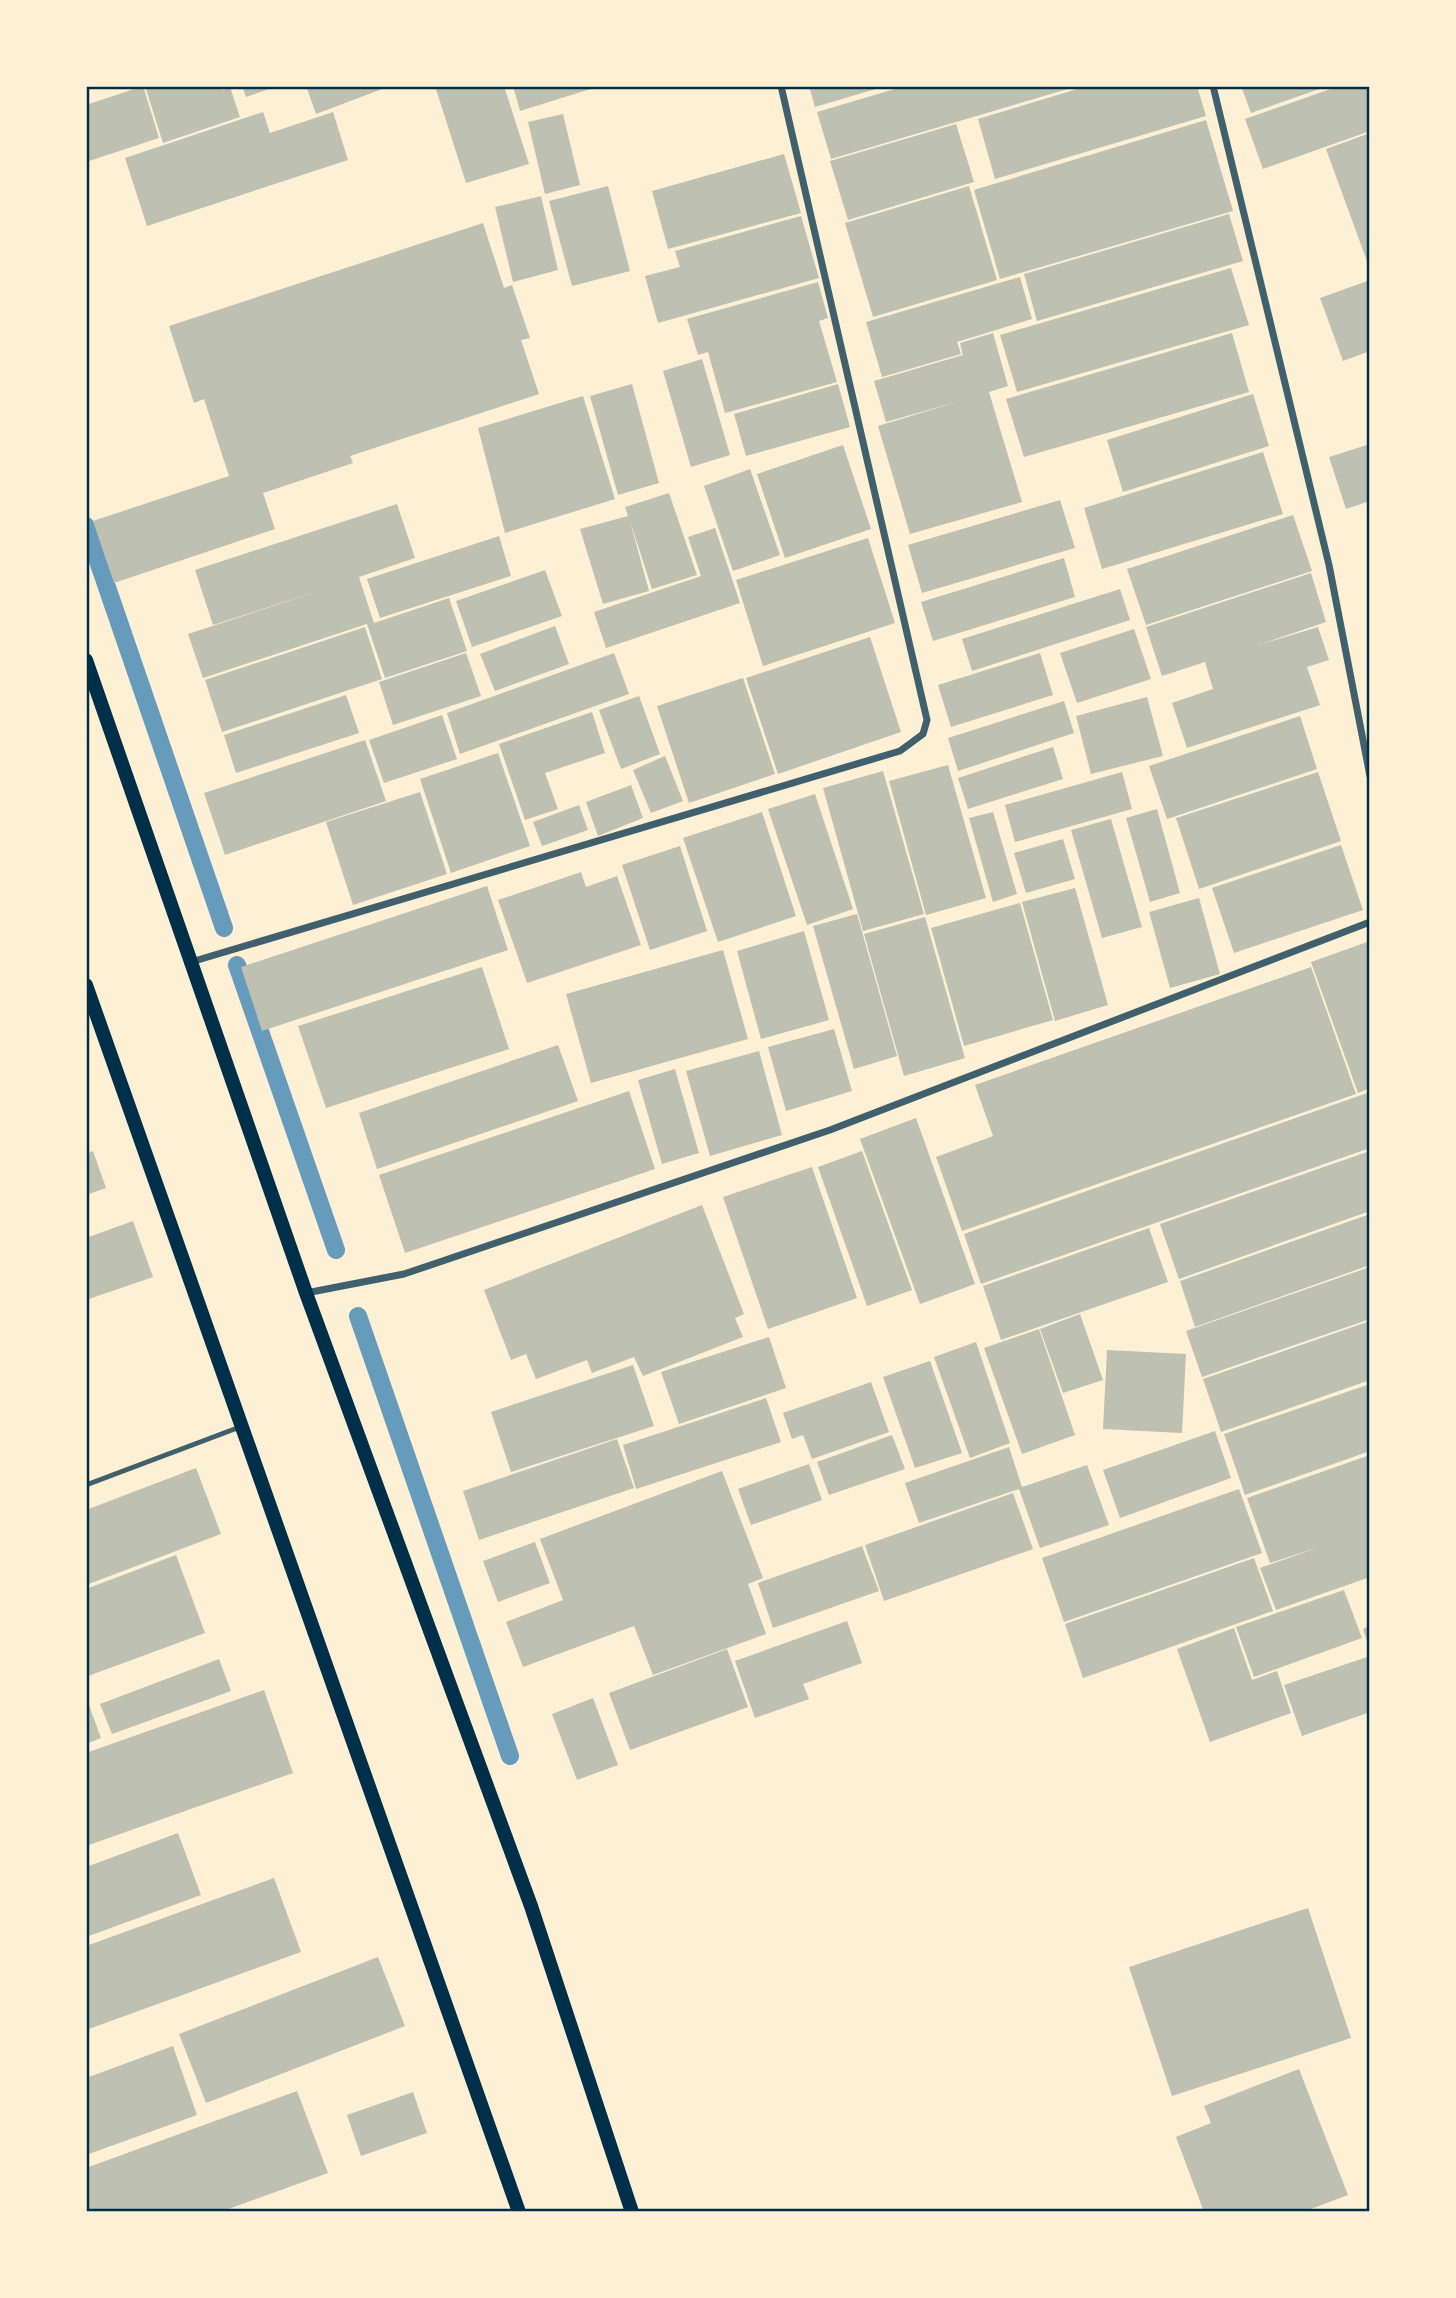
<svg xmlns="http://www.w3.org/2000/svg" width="1456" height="2298" viewBox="0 0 1456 2298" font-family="'IBM Plex Sans',sans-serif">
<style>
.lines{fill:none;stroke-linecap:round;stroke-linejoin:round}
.stream{stroke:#669bbc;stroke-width:18}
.building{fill:#bec0b2}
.service{stroke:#3f606c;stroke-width:5}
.minor{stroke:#3f606c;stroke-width:7}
.secondary{stroke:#003049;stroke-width:14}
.neatline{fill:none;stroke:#003049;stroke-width:2.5}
</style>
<rect width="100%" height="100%" fill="#fdf0d5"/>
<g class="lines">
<g class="stream">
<path d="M86 526 224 928"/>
<path d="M237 965 336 1250"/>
<path d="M358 1316 510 1756"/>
</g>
</g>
<g class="building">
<path d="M143 86 159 138 86 162V105Z"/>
<path d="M145 86H221L223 90 230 87 240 117 163 143Z"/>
<path d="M242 86H277L246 97Z"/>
<path d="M306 86H390L316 114Z"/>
<path d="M435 86H504L529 164 466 183Z"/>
<path d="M513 86H600L520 111Z"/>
<path d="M809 86H886L815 107Z"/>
<path d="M905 86H1078L831 159 817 112Z"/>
<path d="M1197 86 1206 116 995 179 978 119 1087 86Z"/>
<path d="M1241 86H1328L1251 113Z"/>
<path d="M1339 86H1370V131L1263 169 1245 119Z"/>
<path d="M263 112 270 133 333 112 348 160 147 226 125 158Z"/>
<path d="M563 114 580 185 545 194 528 122Z"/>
<path d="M1206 120 1233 211 1000 279 974 190Z"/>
<path d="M956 124 974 182 848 220 830 161Z"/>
<path d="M1370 133V263L1368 264 1326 149Z"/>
<path d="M784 154 801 213 668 249 652 191Z"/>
<path d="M608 186 630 271 572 286 549 201Z"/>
<path d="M969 186 997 280 873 317 845 223Z"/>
<path d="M541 196 558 270 513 282 495 207Z"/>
<path d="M1229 214 1243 261 1037 321 1024 274Z"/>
<path d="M801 216 819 278 658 323 645 276 680 267 675 251Z"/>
<path d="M483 223 504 288 512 285 530 338 521 340 539 394 350 456 353 463 263 493 275 529 114 583 93 521 229 476 204 399 194 403 169 326Z"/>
<path d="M1231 268 1249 325 1017 392 1000 335Z"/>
<path d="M1020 277 1032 319 957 342 961 354 882 377 866 322Z"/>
<path d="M1370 280V351L1343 361 1320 298Z"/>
<path d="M818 282 828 318 819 321 837 382 725 413 708 352 698 355 687 319Z"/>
<path d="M993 333 1008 386 989 392 1022 502 910 534 878 426 960 401 886 422 874 381 963 355 960 343Z"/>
<path d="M1232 333 1249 392 1024 457 1006 399Z"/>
<path d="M702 359 730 455 691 467 663 371Z"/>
<path d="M632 384 659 483 618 495 590 396Z"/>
<path d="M838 384 850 427 746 456 734 414Z"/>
<path d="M1253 394 1269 446 1123 492 1107 440Z"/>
<path d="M583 396 615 499 505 533 478 428Z"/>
<path d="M1370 444V501L1346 509 1329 457Z"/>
<path d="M843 445 871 529 785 558 757 474Z"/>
<path d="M1263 452 1283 514 1102 569 1084 508Z"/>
<path d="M750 469 780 555 733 571 704 486Z"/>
<path d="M669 493 697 575 652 589 630 521 649 591 603 604 580 529 628 516 625 507Z"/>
<path d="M1060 500 1075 548 922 593 908 545Z"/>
<path d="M397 504 415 558 359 577 374 623 449 598 467 651 385 678 367 624 203 678 188 634 337 585 213 625 195 570Z"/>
<path d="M1293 515 1312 571 1146 625 1127 569Z"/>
<path d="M715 528 740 603 606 648 594 612 701 576 688 537Z"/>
<path d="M499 536 511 576 380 618 367 579Z"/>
<path d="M868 538 895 623 763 666 736 580Z"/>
<path d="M1064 558 1075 597 933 641 921 602Z"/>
<path d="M545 570 562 616 472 647 456 601Z"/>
<path d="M1311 573 1326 622 1258 645 1318 627 1329 660 1307 667 1320 705 1187 748 1172 703 1213 689 1205 662 1162 676 1146 627Z"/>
<path d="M1120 589 1130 620 972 671 962 639Z"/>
<path d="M555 626 569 664 495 691 480 654Z"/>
<path d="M365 627 382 679 222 732 205 680Z"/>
<path d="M1134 629 1151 679 1077 703 1060 653Z"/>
<path d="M870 637 901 732 778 774 746 678Z"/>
<path d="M466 653 481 696 393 725 379 682Z"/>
<path d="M614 653 629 694 460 754 447 713Z"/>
<path d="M1040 653 1053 695 951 727 938 685Z"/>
<path d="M743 678 775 774 689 803 657 706Z"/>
<path d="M346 695 359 733 236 773 224 735Z"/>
<path d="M639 696 660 754 621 769 599 710Z"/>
<path d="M1147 697 1163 756 1091 774 1076 716Z"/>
<path d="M1064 701 1074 733 958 771 948 738Z"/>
<path d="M592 712 605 753 545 773 558 809 525 820 499 744Z"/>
<path d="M442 715 457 759 384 783 369 740Z"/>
<path d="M1300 716 1317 769 1167 819 1149 766Z"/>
<path d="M365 740 386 801 225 855 204 793Z"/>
<path d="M1053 747 1063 779 968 809 958 778Z"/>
<path d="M498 753 530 846 451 873 420 779Z"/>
<path d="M665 756 683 801 651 813 633 770Z"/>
<path d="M948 765 986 898 926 915 889 781Z"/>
<path d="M883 771 924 914 863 931 823 788Z"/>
<path d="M1122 772 1132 809 1015 842 1005 805Z"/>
<path d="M1318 772 1341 841 1199 889 1176 818Z"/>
<path d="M631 785 643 818 598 836 586 802Z"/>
<path d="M420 792 447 874 353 905 326 822Z"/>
<path d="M815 794 853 909 807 925 768 809Z"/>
<path d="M579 805 588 830 542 846 533 822Z"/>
<path d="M1157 809 1180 893 1150 902 1126 818Z"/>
<path d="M762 812 796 916 718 942 683 838Z"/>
<path d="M993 812 1017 894 993 902 969 818Z"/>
<path d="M1111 819 1142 927 1102 938 1071 830Z"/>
<path d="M1063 839 1075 879 1026 893 1014 853Z"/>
<path d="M1341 845 1363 910 1234 953 1212 888Z"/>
<path d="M680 846 707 931 650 950 622 865Z"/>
<path d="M581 872 586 887 617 876 641 945 527 983 498 900Z"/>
<path d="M487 886 508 950 262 1031 241 967Z"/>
<path d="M1075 888 1108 1005 1055 1021 1022 902Z"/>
<path d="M1199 898 1220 974 1170 988 1149 912Z"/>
<path d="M1020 903 1053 1020 964 1046 931 928Z"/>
<path d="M857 914 897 1056 854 1069 813 926Z"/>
<path d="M925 917 965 1058 904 1076 864 934Z"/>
<path d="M804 931 829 1020 761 1039 737 951Z"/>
<path d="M1370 941V1088L1358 1093 1311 962Z"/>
<path d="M723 950 748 1039 591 1083 566 994Z"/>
<path d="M482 967 509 1049 326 1108 298 1026Z"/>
<path d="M1311 967 1356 1094 962 1231 936 1157 993 1136 975 1085Z"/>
<path d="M834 1029 852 1091 786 1111 768 1047Z"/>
<path d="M558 1045 578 1101 377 1169 359 1113Z"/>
<path d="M759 1051 782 1135 710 1156 686 1071Z"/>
<path d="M675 1069 699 1153 662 1164 638 1080Z"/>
<path d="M629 1091 655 1169 405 1253 379 1175Z"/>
<path d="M1370 1092V1148L981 1284 964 1234Z"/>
<path d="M916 1118 975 1284 920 1304 860 1139Z"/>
<path d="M93 1151 106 1188 86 1195V1154Z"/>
<path d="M862 1151 912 1290 867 1306 818 1167Z"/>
<path d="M1370 1151V1211L1179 1279 1160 1224Z"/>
<path d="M812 1167 857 1298 768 1329 723 1197Z"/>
<path d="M702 1205 744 1314 735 1318 743 1337 643 1376 634 1357 592 1373 587 1360 536 1379 526 1354 511 1360 484 1290Z"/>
<path d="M1370 1214V1265L1195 1327 1180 1281Z"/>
<path d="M133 1221 153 1277 86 1300V1238Z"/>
<path d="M1149 1228 1168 1282 1001 1340 983 1286Z"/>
<path d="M1370 1267V1319L1202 1377 1186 1331Z"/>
<path d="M1080 1314 1103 1380 1063 1393 1040 1329Z"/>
<path d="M1370 1321V1380L1221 1432 1203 1379Z"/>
<path d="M1039 1329 1075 1435 1022 1454 984 1348Z"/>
<path d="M769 1337 786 1388 679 1424 661 1372Z"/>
<path d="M976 1342 1010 1443 970 1458 934 1357Z"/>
<path d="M1107 1350 1186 1354 1182 1433 1103 1429Z"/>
<path d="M930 1361 962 1453 915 1468 883 1377Z"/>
<path d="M633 1365 654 1426 511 1472 491 1412Z"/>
<path d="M871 1382 889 1432 812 1459 803 1435 792 1439 783 1413Z"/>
<path d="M1370 1384V1451L1245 1495 1224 1434Z"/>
<path d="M766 1398 781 1442 636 1489 623 1445Z"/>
<path d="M1215 1431 1231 1478 1120 1518 1103 1470Z"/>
<path d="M892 1435 905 1469 829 1495 817 1462Z"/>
<path d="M617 1439 634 1488 479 1540 463 1491Z"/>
<path d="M1009 1447 1022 1487 1087 1465 1109 1525 1040 1548 1019 1489 919 1523 905 1483Z"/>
<path d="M1370 1455V1577L1276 1610 1260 1568 1320 1547 1270 1563 1247 1498Z"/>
<path d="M809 1464 822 1500 751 1525 738 1489Z"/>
<path d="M196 1468 221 1534 86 1585V1510Z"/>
<path d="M722 1471 763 1578 748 1584 766 1634 653 1675 634 1626 523 1667 506 1622 563 1600 540 1539Z"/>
<path d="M1239 1489 1262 1553 1064 1622 1042 1558Z"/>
<path d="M1013 1493 1033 1549 884 1601 865 1545Z"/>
<path d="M535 1542 550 1583 498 1602 483 1561Z"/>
<path d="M862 1546 879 1591 773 1628 758 1583Z"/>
<path d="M176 1555 205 1633 88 1676 86 1589Z"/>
<path d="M1254 1558 1273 1611 1083 1678 1065 1624Z"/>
<path d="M1344 1590 1362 1638 1254 1677 1236 1627Z"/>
<path d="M847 1621 862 1663 803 1684 809 1699 755 1718 735 1661Z"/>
<path d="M1370 1626V1650L1363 1629Z"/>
<path d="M1234 1628 1252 1680 1277 1671 1291 1713 1210 1742 1177 1649Z"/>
<path d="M727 1649 748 1707 630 1750 609 1693Z"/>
<path d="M1370 1656V1712L1302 1736 1284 1685Z"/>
<path d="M219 1659 231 1691 112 1734 100 1704Z"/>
<path d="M264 1690 293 1773 86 1846V1753Z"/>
<path d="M86 1697 101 1738 86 1744Z"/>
<path d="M593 1698 618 1765 577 1780 552 1714Z"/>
<path d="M178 1833 201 1895 86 1937V1867Z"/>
<path d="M274 1878 301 1952 86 2030V1946Z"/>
<path d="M1308 1908 1351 2038 1172 2096 1129 1967Z"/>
<path d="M378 1957 405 2026 206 2103 179 2034Z"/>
<path d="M173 2046 197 2115 86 2155V2078Z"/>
<path d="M1299 2069 1348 2195 1303 2212H1204L1176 2137 1211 2123 1204 2106Z"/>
<path d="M297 2091 328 2173 220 2212H86V2168Z"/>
<path d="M413 2092 427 2133 361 2156 347 2115Z"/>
</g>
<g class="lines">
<path class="service" d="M86 1485 240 1427"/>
<g class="minor">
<path d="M1213 86 1329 565 1370 776"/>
<path d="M191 962 900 751 923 734 927 720 781 86"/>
<path d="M306 1293 404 1274 830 1130 1370 922"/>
</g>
<g class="secondary">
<path d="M86 660 306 1293 531 1906 632 2212"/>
<path d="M86 985 519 2212"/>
</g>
</g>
<rect width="1456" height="2298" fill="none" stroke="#fdf0d5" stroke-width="175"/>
<rect x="88" y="88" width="1280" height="2122" class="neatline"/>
</svg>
